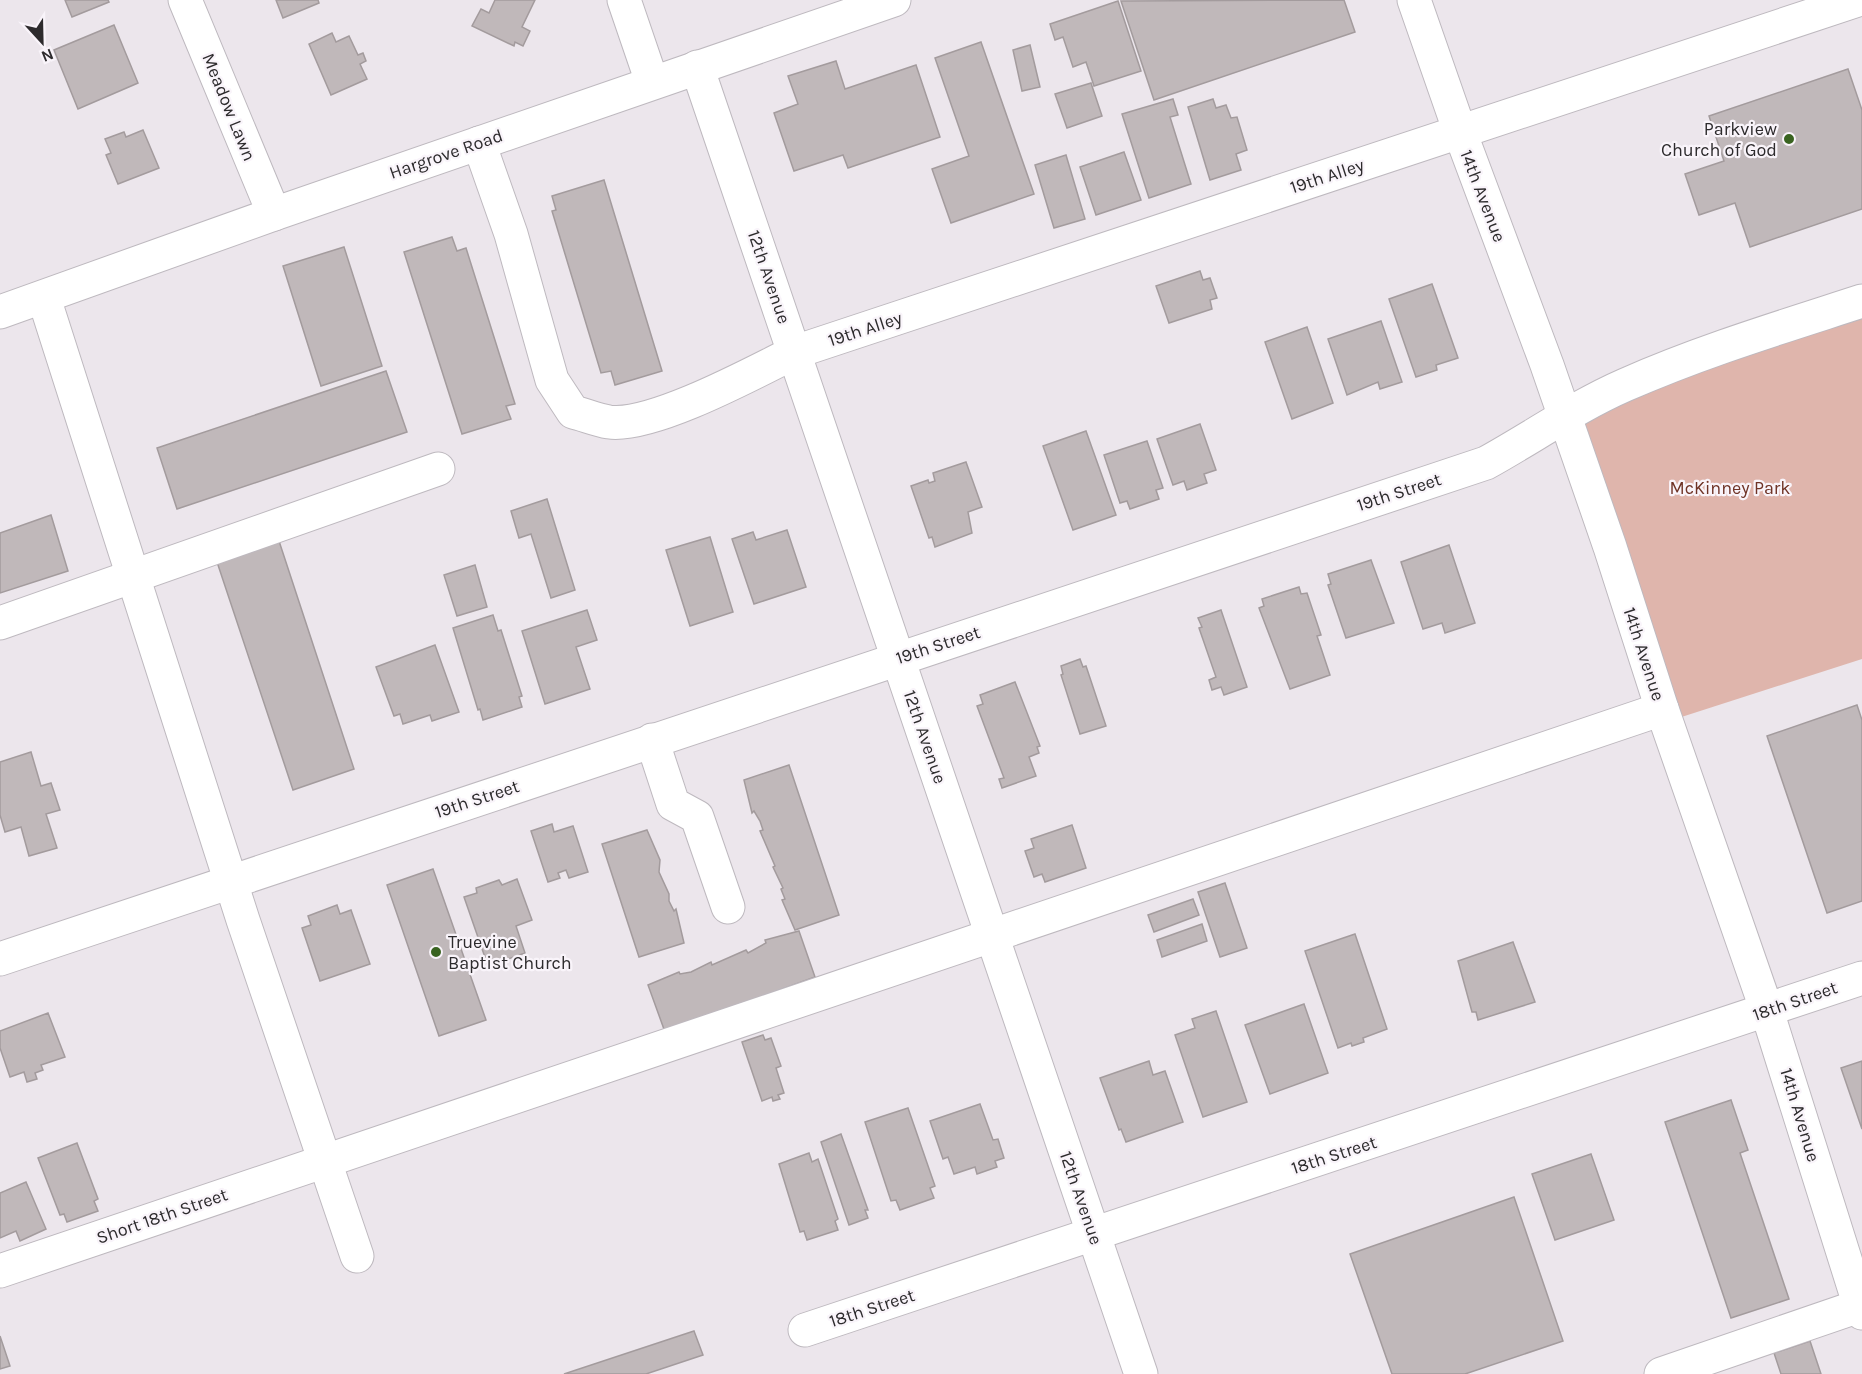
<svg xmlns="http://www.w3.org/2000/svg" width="1862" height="1374" viewBox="0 0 1862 1374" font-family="Karla,sans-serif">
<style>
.green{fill:#dfb5ac}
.building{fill:#c0b8ba;stroke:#a39b9d;stroke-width:1.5}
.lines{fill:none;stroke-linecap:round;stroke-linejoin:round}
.minor-casing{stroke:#beb9bf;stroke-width:35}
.major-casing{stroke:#beb9bf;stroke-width:35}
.minor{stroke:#fff;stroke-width:33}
.major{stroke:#fff;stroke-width:33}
.poi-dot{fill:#396320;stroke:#f9f4fa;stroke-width:2}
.labels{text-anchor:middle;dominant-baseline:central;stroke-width:4.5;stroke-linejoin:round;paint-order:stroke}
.street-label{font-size:18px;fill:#2d2b2d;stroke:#f9f4fa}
.poi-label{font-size:18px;fill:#2d2b2d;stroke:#f9f4fa;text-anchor:end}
.park-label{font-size:18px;fill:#6f3326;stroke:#f9f4fa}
</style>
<rect width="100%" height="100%" fill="#ece6ec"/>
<path class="green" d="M1862 301V659L1666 722 1564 417Z"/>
<g class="building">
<path d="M65 0H108L109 2 72 17Z"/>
<path d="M276 0H318L319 3 283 18Z"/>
<path d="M495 0H535L522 27 530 31 523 46 515 42 514 46 472 26 481 9 489 13Z"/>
<path d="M1344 0 1355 32 1154 100 1121 1Z"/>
<path d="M1118 1 1141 71 1094 86 1086 62 1073 67 1063 37 1055 40 1050 24Z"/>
<path d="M114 25 138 83 78 109 54 50Z"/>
<path d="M332 33 336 42 349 36 358 55 363 53 366 61 360 64 367 79 331 95 309 44Z"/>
<path d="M981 42 1034 194 951 223 932 169 969 156 935 58Z"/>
<path d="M1030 45 1040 87 1022 91 1013 50Z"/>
<path d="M836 61 845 89 916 65 940 137 848 168 843 155 794 171 774 113 798 104 788 76Z"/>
<path d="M1848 69 1862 110V209L1750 247 1735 203 1699 215 1685 174 1724 161 1709 116Z"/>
<path d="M1091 83 1102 116 1067 128 1055 94Z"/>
<path d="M1173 99 1178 115 1170 117 1191 184 1149 198 1122 114Z"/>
<path d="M1213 99 1216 108 1226 105 1231 118 1237 117 1247 150 1236 154 1241 170 1210 180 1188 107Z"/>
<path d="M143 130 159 168 118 184 106 155 111 153 105 139 124 132 126 137Z"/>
<path d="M1124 152 1141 200 1096 215 1080 167Z"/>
<path d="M1066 155 1085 219 1054 228 1035 165Z"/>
<path d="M604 180 662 371 615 385 611 371 601 373 552 211 556 210 552 196Z"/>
<path d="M452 237 457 251 466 248 515 404 506 406 511 419 462 434 404 252Z"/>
<path d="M344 247 382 366 321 386 283 266Z"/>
<path d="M1200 271 1203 280 1210 278 1217 298 1210 300 1212 309 1169 323 1156 286Z"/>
<path d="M1432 284 1458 358 1436 365 1437 370 1416 377 1389 299Z"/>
<path d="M1381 321 1402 382 1380 389 1378 382 1347 395 1328 339Z"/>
<path d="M1307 327 1333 403 1292 419 1265 342Z"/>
<path d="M386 371 407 432 177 509 157 448Z"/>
<path d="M1200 424 1216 470 1204 474 1207 483 1187 490 1184 481 1173 485 1157 439Z"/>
<path d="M1086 431 1116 515 1073 530 1043 446Z"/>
<path d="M1147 441 1163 488 1156 490 1159 499 1130 509 1127 501 1120 503 1104 455Z"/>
<path d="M966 462 982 507 968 512 972 533 935 547 932 537 929 538 911 486 928 480 929 483 935 481 933 473Z"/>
<path d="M547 499 575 590 551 598 531 534 519 538 511 511Z"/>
<path d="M51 515 68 571 0 593V533Z"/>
<path d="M787 530 806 587 754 604 732 539 753 532 756 540Z"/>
<path d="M710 537 733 612 690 626 666 550Z"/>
<path d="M279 541 354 769 293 790 217 562Z"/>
<path d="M1449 545 1475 623 1445 633 1442 623 1423 629 1401 562Z"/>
<path d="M1371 560 1394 623 1346 638 1328 585 1331 584 1328 574Z"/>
<path d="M475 565 487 607 457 616 444 575Z"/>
<path d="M1299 587 1301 594 1307 593 1321 635 1317 636 1330 675 1290 689 1259 608 1264 606 1262 599Z"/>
<path d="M587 610 597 640 576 647 590 689 545 704 522 631Z"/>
<path d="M1221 610 1247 687 1224 695 1221 687 1212 690 1209 680 1216 677 1199 628 1202 627 1198 618Z"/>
<path d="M493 615 498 631 501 630 522 696 519 697 522 707 483 720 480 709 478 710 453 628Z"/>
<path d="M435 645 459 712 432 721 430 715 403 724 400 714 394 716 376 667Z"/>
<path d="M1080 659 1083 667 1086 666 1106 726 1080 734 1061 675 1063 674 1061 666Z"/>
<path d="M1015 682 1040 746 1037 747 1039 753 1029 757 1036 776 1002 788 999 779 1004 778 977 706 983 704 980 695Z"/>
<path d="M1857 705 1862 720V901L1827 913 1767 736Z"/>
<path d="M31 752 41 786 51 783 60 810 46 814 57 848 29 856 21 827 5 832 0 815V762Z"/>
<path d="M789 765 839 915 795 930 782 900 785 899 781 889 783 888 773 867 775 866 760 831 763 830 760 821 754 811 752 813 744 780Z"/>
<path d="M552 824 554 832 573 826 588 872 569 878 566 870 558 873 560 878 548 882 531 831Z"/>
<path d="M1072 825 1086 868 1045 882 1042 874 1034 877 1025 851 1034 848 1031 839Z"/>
<path d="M647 830 660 860 659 872 669 894V901L674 911 676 909 684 943 639 957 602 844Z"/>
<path d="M433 869 486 1020 439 1036 387 885Z"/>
<path d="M517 879 532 920 516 926 525 953 488 966 464 897 477 893 476 888 499 880 502 885Z"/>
<path d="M1225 883 1247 948 1220 957 1198 892Z"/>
<path d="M1193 899 1199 915 1154 932 1148 915Z"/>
<path d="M337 905 340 914 351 910 370 964 320 981 302 928 311 925 308 916Z"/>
<path d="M1202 924 1207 941 1162 957 1157 940Z"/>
<path d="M799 931 815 977 665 1032 648 985 679 972 680 974 691 972 711 962 712 965 746 950 748 953 766 943 765 940Z"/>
<path d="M1355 934 1387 1029 1363 1038 1364 1042 1352 1046 1351 1043 1338 1048 1305 951Z"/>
<path d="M1513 942 1535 1002 1478 1020 1476 1012H1472L1458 961Z"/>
<path d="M1304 1004 1328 1073 1270 1094 1245 1025Z"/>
<path d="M1216 1011 1247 1102 1203 1117 1175 1035 1195 1028 1192 1019Z"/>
<path d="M48 1013 65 1057 41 1065 43 1070 35 1073 37 1079 27 1082 24 1072 10 1077 0 1048V1031Z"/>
<path d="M763 1035 765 1040 771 1038 781 1066 776 1068 784 1093 778 1095 780 1099 773 1101 772 1097 762 1101 742 1042Z"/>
<path d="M1149 1061 1153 1075 1165 1071 1183 1122 1126 1142 1121 1129 1119 1130 1100 1078Z"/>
<path d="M1862 1061V1129L1841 1068Z"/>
<path d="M1731 1100 1748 1150 1740 1153 1789 1299 1731 1318 1665 1122Z"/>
<path d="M980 1104 993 1140 998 1139 1004 1158 995 1161 997 1167 977 1174 975 1167 954 1174 948 1157 943 1159 930 1121Z"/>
<path d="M908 1108 935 1186 930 1188 934 1198 900 1210 896 1200 891 1201 865 1122Z"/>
<path d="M841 1134 868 1210H865L868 1218 849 1225 821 1142Z"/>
<path d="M77 1143 98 1199 94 1201 98 1211 67 1222 64 1214 60 1215 38 1158Z"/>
<path d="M809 1153 812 1162 818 1159 838 1219 835 1221 838 1230 807 1240 804 1231 800 1232 779 1164Z"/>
<path d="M1591 1154 1614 1220 1555 1240 1532 1174Z"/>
<path d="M26 1182 46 1229 20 1241 16 1231 0 1238V1193Z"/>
<path d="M1514 1197 1563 1341 1465 1374H1392L1350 1254Z"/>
<path d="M694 1331 703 1355 646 1374H564Z"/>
<path d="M0 1336 10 1366 0 1369Z"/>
<path d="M1810 1341 1821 1374H1781L1774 1353Z"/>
</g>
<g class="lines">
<defs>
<g id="minor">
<path d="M185 0 274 214"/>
<path d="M624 0 652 82"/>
<path d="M1414 0 1460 132 1547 365 1610 547 1662 709 1767 1011 1862 1313"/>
<path d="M697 67 1141 1374"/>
<path d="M479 143 511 234 552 380 573 412C585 415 597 420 609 422 652 428 755 372 795 352L1858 0"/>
<path d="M44 298 243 920 357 1256"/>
<path d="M0 623 438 469"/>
<path d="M652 740 673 804 697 817 728 907"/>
<path d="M0 959 1486 463C1533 437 1577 406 1625 385 1702 351 1782 327 1862 301"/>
<path d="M0 1271 1662 709"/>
<path d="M805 1330 1862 978"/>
<path d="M1661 1374 1862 1305"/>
</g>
<path id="major" d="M0 312 274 214 894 0"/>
</defs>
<use href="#minor" class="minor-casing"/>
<use href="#major" class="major-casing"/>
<use href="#minor" class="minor"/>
<use href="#major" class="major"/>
</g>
<g class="poi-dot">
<circle cx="1789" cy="139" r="6"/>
<circle cx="436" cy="952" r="6"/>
</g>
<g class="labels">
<g class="street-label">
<text transform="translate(229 107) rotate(68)">Meadow Lawn</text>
<text transform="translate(446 154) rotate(-19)">Hargrove Road</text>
<text transform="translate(1327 176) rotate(-18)">19th Alley</text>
<text transform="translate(1483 196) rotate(69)">14th Avenue</text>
<text transform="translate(769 277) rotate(71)">12th Avenue</text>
<text transform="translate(865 329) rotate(-18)">19th Alley</text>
<text transform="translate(1399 492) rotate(-18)">19th Street</text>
<text transform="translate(938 645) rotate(-18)">19th Street</text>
<text transform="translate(1644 654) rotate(72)">14th Avenue</text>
<text transform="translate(925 737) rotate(71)">12th Avenue</text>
<text transform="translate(477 799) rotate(-18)">19th Street</text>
<text transform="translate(1795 1001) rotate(-19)">18th Street</text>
<text transform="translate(1800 1115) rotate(73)">14th Avenue</text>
<text transform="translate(1334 1155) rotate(-18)">18th Street</text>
<text transform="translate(1081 1198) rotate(71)">12th Avenue</text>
<text transform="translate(162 1216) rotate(-19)">Short 18th Street</text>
<text transform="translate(872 1308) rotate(-18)">18th Street</text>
</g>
<g class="poi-label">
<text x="1777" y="129">Parkview<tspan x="1777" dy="21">Church of God</tspan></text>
<text x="448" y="942" text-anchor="start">Truevine<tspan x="448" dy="21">Baptist Church</tspan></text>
</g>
<g class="park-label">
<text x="1730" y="488">McKinney Park</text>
</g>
</g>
<g transform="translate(42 42) rotate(158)" stroke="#f9f4fa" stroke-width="4.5" paint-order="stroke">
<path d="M0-4.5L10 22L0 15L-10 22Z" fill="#2d2b2d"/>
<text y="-9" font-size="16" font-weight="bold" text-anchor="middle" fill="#2d2b2d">N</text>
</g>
</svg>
